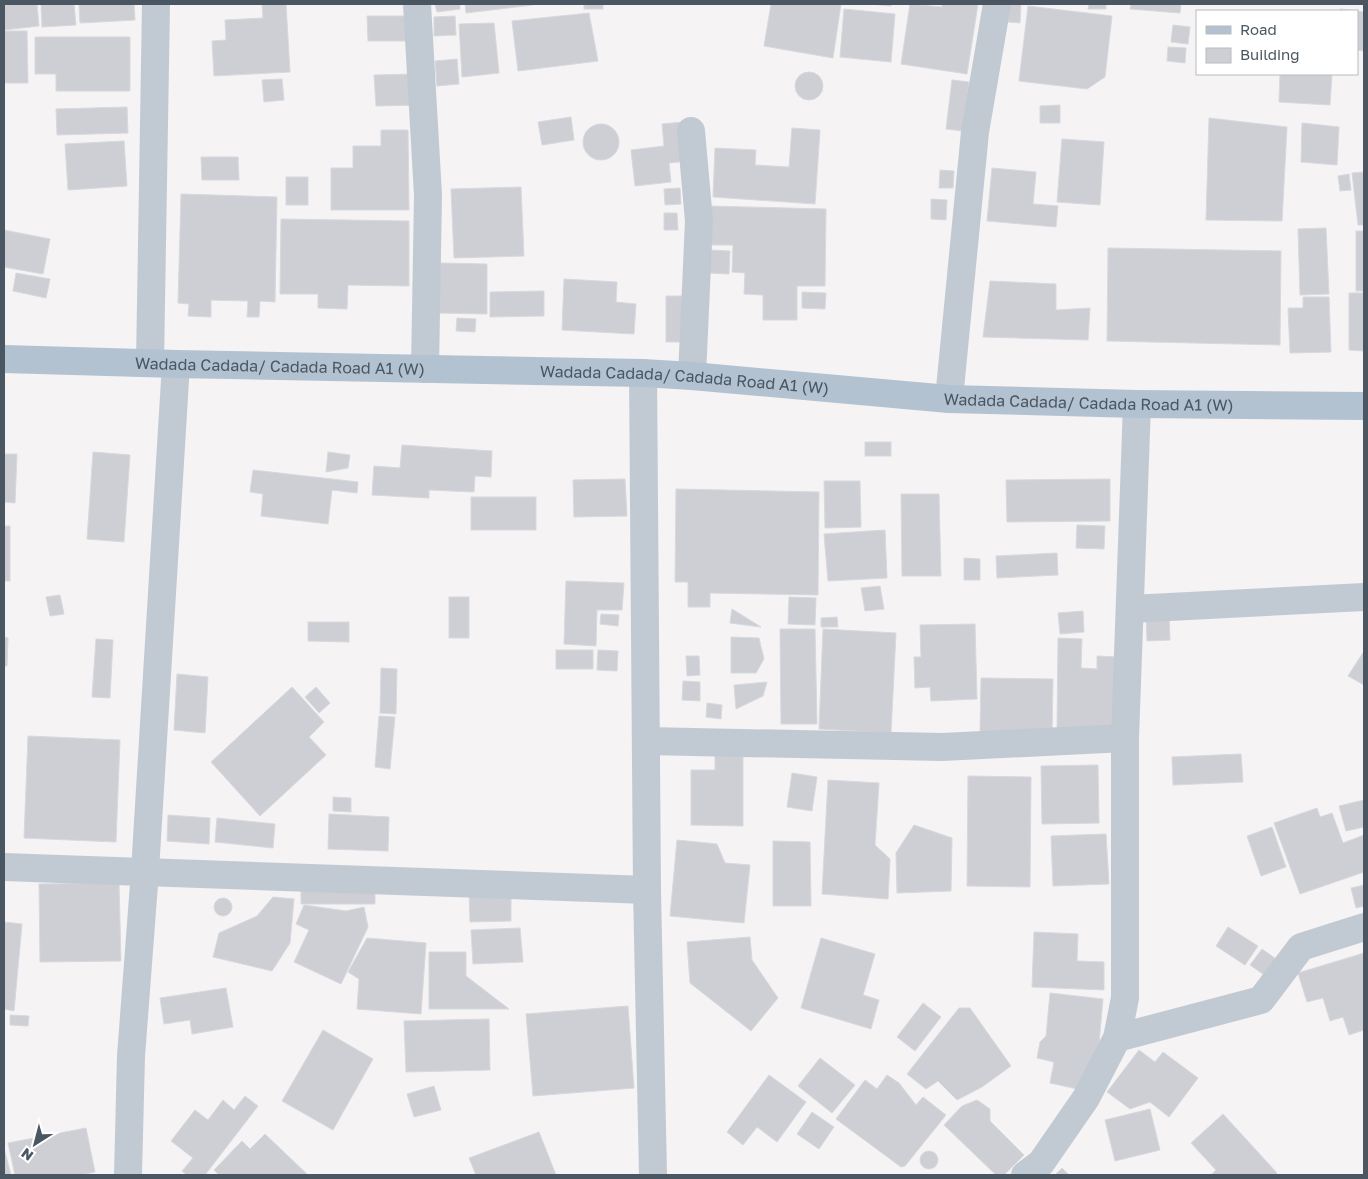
<svg xmlns="http://www.w3.org/2000/svg" width="1368" height="1179" viewBox="0 0 1368 1179" font-family="'Golos Text',sans-serif">
<style>
.building{fill:#cdcfd5;stroke:#d7d9de}
.lines{fill:none;stroke-linecap:round;stroke-linejoin:round}
.minor{stroke:#c1cad2;stroke-width:28}
.major{stroke:#b3c2d1;stroke-width:28}
.labels{text-anchor:middle;dominant-baseline:central;stroke-width:4;stroke-linejoin:round;paint-order:stroke}
.street-label{font-size:16px;fill:#4a5661;stroke:#fff}
</style>
<rect width="100%" height="100%" fill="#f5f3f3"/>
<g class="building">
<path d="M14 4H37L39 26 4 30V5Z"/>
<path d="M41 4H74L76 25 42 27Z"/>
<path d="M79 4H134L135 20 80 23Z"/>
<path d="M262 4H286L290 72 214 76 212 41 226 40 225 20 263 18Z"/>
<path d="M435 4H460V9L437 12Z"/>
<path d="M465 4H533V5L466 13Z"/>
<rect x="584" y="4" width="19" height="5"/>
<path d="M771 4H841L833 58 764 46Z"/>
<path d="M871 4H891V6Z"/>
<path d="M910 4 942 7V4H978L967 74 901 64Z"/>
<path d="M1009 4H1021L1020 23 1008 22Z"/>
<path d="M1089 4H1106V9H1088Z"/>
<path d="M1131 4H1181L1180 13 1130 9Z"/>
<path d="M1028 6 1112 16 1105 77 1087 89 1019 81Z"/>
<path d="M844 9 895 14 891 62 840 57Z"/>
<path d="M1340 9 1364 12V51L1357 50V11H1340Z"/>
<path d="M589 13 598 61 518 71 512 21Z"/>
<path d="M367 16H408V41H368Z"/>
<path d="M455 16 456 35 434 36V17Z"/>
<path d="M494 23 499 73 462 77 459 24Z"/>
<path d="M1173 25 1190 27 1188 44 1171 42Z"/>
<path d="M4 31H27L28 83H4Z"/>
<path d="M35 37H130V91H56V74H35Z"/>
<path d="M1168 47 1186 48 1185 63 1167 61Z"/>
<path d="M457 59 459 84 437 86 435 61Z"/>
<circle cx="809" cy="86" r="14"/>
<path d="M415 74 416 105 376 106 374 75Z"/>
<path d="M1280 74H1332L1330 105 1279 102Z"/>
<path d="M282 79 284 100 264 102 262 80Z"/>
<path d="M952 80 969 82 963 131 946 129Z"/>
<path d="M1060 105V123H1040V106Z"/>
<path d="M127 107 128 133 57 135 56 109Z"/>
<path d="M571 117 574 140 542 145 538 122Z"/>
<path d="M1209 118 1287 127 1282 221 1206 220Z"/>
<path d="M683 122 688 161 669 163 671 182 635 186 631 150 664 146 662 124Z"/>
<path d="M1302 123 1339 127 1337 165 1301 162Z"/>
<circle cx="601" cy="142" r="18"/>
<path d="M792 128 820 130 815 204 713 197 715 148 756 150 755 165 789 167Z"/>
<path d="M381 130H408L409 210H331V168H353V146H381Z"/>
<path d="M1062 139 1104 142 1100 205 1057 202Z"/>
<path d="M124 141 127 186 68 190 65 144Z"/>
<path d="M201 157H238L239 180H202Z"/>
<path d="M992 168 1036 172 1033 204 1058 206 1056 227 987 221Z"/>
<path d="M940 170 954 171 953 188H939Z"/>
<path d="M1364 172V225H1358L1352 173Z"/>
<path d="M1349 174 1351 190 1340 191 1338 176Z"/>
<rect x="286" y="177" width="22" height="28"/>
<path d="M521 187 524 256 454 258 451 189Z"/>
<path d="M680 188 681 204 665 205 664 189Z"/>
<path d="M181 194 277 197 275 302 260 301 259 317H247L248 301 211 300V317L188 316 189 304 178 303Z"/>
<path d="M931 199 947 200 946 220 931 219Z"/>
<path d="M710 206 826 209 825 286H797V320H763V295L744 294 745 273 732 272 733 245H709Z"/>
<path d="M664 213H677L678 230H664Z"/>
<path d="M281 219 409 221V286L348 285 347 309 318 308V294H280Z"/>
<path d="M1326 228 1329 294 1300 295 1298 229Z"/>
<path d="M4 230 50 239 43 274 4 267Z"/>
<rect x="1356" y="231" width="8" height="60"/>
<path d="M1108 248 1281 251 1280 345 1107 341Z"/>
<path d="M709 250 730 251 729 274 709 273Z"/>
<path d="M440 263 487 264V314L439 313Z"/>
<path d="M16 273 50 279 46 298 13 291Z"/>
<path d="M564 279 617 282 616 302 636 304 634 334 562 330Z"/>
<path d="M990 281 1056 284V310L1090 308 1088 340 983 337Z"/>
<path d="M544 291V316L490 317V292Z"/>
<path d="M802 292 826 293 825 309 802 308Z"/>
<path d="M1349 293H1364V351L1349 350Z"/>
<rect x="666" y="296" width="20" height="46"/>
<path d="M1303 297H1329L1331 352 1290 353 1288 308H1303Z"/>
<path d="M457 318 476 319 475 332 456 331Z"/>
<rect x="865" y="442" width="26" height="14"/>
<path d="M402 445 492 451 491 477 475 476 474 492 429 490V498L372 495 374 466 400 468Z"/>
<path d="M93 452 130 455 124 542 87 539Z"/>
<path d="M328 452 350 455 348 468 326 472Z"/>
<path d="M4 454H17L15 503 4 502Z"/>
<path d="M253 470 358 482 357 493 332 490 328 524 261 516 263 494 250 492Z"/>
<path d="M625 479 627 516 574 517 573 480Z"/>
<path d="M1110 479V521L1007 522 1006 480Z"/>
<path d="M824 481H860L861 527 825 528Z"/>
<path d="M676 489 819 492 818 595 710 593V607H688V582H675Z"/>
<path d="M901 494H939L941 576H902Z"/>
<rect x="471" y="497" width="65" height="33"/>
<path d="M1077 525 1105 526 1104 549 1076 548Z"/>
<rect x="4" y="526" width="6" height="55"/>
<path d="M885 530 887 578 828 581 824 534Z"/>
<path d="M1057 553 1058 575 997 578 996 556Z"/>
<path d="M964 558 980 559V580H964Z"/>
<path d="M566 581 624 583 622 610H597L596 646 564 644Z"/>
<path d="M880 586 884 609 865 611 861 588Z"/>
<path d="M60 595 64 614 50 616 46 597Z"/>
<rect x="449" y="597" width="20" height="41"/>
<path d="M789 597 816 598 815 625 788 624Z"/>
<path d="M732 609 761 627 730 623Z"/>
<path d="M1083 611 1084 632 1060 634 1058 613Z"/>
<path d="M1169 613 1170 640 1147 641 1146 614Z"/>
<path d="M601 614 619 615 618 626 600 624Z"/>
<path d="M837 617 838 627H821V618Z"/>
<path d="M308 622H349V642L308 641Z"/>
<path d="M975 624 977 699 931 701 930 687 915 688 914 657H921L920 625Z"/>
<path d="M780 629H815L817 724H781Z"/>
<path d="M823 629 896 633 891 733 819 729Z"/>
<path d="M4 637 8 638 7 666H4Z"/>
<path d="M731 637 759 638 764 659 756 673H731Z"/>
<path d="M1058 638 1082 639 1081 668 1097 669V656L1118 657 1116 731 1057 729Z"/>
<path d="M96 639 113 640 110 698 92 697Z"/>
<rect x="556" y="650" width="37" height="19"/>
<path d="M598 650 618 651 617 671 597 670Z"/>
<path d="M1364 651V685L1348 676Z"/>
<path d="M686 656H699L700 675 687 676Z"/>
<path d="M381 668 397 669 396 714 380 713Z"/>
<path d="M177 674 208 677 205 733 174 730Z"/>
<path d="M981 678 1053 679 1052 734 980 733Z"/>
<path d="M683 681 700 682V701L682 700Z"/>
<path d="M767 682 763 696 736 709 734 685Z"/>
<path d="M292 687 324 722 309 737 326 755 260 816 211 762Z"/>
<path d="M316 687 330 703 319 713 305 697Z"/>
<path d="M707 703 722 705 721 719 706 717Z"/>
<path d="M379 716 395 717 390 769 375 767Z"/>
<path d="M28 736 120 740 116 842 24 838Z"/>
<path d="M715 752H743V826L691 825V770H715Z"/>
<path d="M1241 754 1243 782 1173 785 1172 757Z"/>
<path d="M1098 765 1099 823 1042 824 1041 766Z"/>
<path d="M792 773 817 777 812 811 787 807Z"/>
<path d="M968 776 1031 777 1030 887 967 886Z"/>
<path d="M828 780 879 783 875 845 890 859 888 899 822 894Z"/>
<path d="M333 797 351 798V812L333 811Z"/>
<path d="M1364 800V827L1346 831 1339 806Z"/>
<path d="M1317 808 1320 817 1332 813 1343 843 1364 835V872L1300 894 1274 823Z"/>
<path d="M329 814 389 817 388 851 328 849Z"/>
<path d="M168 815 210 818 209 844 167 841Z"/>
<path d="M217 818 275 824 273 848 215 842Z"/>
<path d="M914 825 952 838 951 891 897 893 896 853Z"/>
<path d="M1272 827 1286 867 1261 876 1247 836Z"/>
<path d="M1106 834 1109 884 1053 886 1051 836Z"/>
<path d="M677 840 717 844 725 863 750 865 744 923 670 916Z"/>
<path d="M773 841 810 842 811 906H773Z"/>
<path d="M119 883 121 961 40 962 39 884Z"/>
<path d="M375 884V904H301V885Z"/>
<path d="M1364 885V906L1356 908 1351 888Z"/>
<path d="M511 889V921L470 922 469 890Z"/>
<path d="M273 897 294 899 290 943 272 971 213 957 219 933 257 916Z"/>
<circle cx="223" cy="907" r="9"/>
<path d="M304 905 346 911 364 907 368 927 341 984 294 962 309 930 296 924Z"/>
<path d="M4 922 22 924 14 1011 4 1009Z"/>
<path d="M1228 927 1258 946 1245 965 1216 946Z"/>
<path d="M520 928 523 962 473 964 471 930Z"/>
<path d="M1034 932 1078 934 1077 961 1104 962V990L1032 987Z"/>
<path d="M750 937 752 960 778 998 751 1031 690 983 687 942Z"/>
<path d="M367 938 426 943 421 1014 357 1009 359 979 348 972Z"/>
<path d="M821 938 875 954 863 995 879 1000 871 1029 801 1008Z"/>
<path d="M1262 949 1279 961 1267 977 1250 965Z"/>
<path d="M429 952H466V976L509 1009H429Z"/>
<path d="M1364 953V1030L1349 1035 1343 1017 1330 1021 1323 998 1307 1002 1298 973Z"/>
<path d="M226 988 233 1027 192 1034 190 1020 164 1024 160 998Z"/>
<path d="M1050 993 1103 999 1097 1066 1082 1090 1050 1083 1054 1062 1037 1058 1040 1042 1046 1036Z"/>
<path d="M923 1003 941 1017 915 1051 897 1037Z"/>
<path d="M628 1006 634 1088 533 1096 526 1014Z"/>
<path d="M959 1008H970L1011 1066 982 1087 957 1100 938 1081 926 1089 907 1074Z"/>
<path d="M10 1015 29 1016 28 1026 10 1025Z"/>
<path d="M489 1019 490 1070 406 1072 404 1021Z"/>
<path d="M323 1030 373 1059 333 1130 282 1101Z"/>
<path d="M1139 1050 1155 1062 1163 1052 1198 1078 1169 1117 1150 1102 1130 1109 1107 1092Z"/>
<path d="M820 1058 855 1085 832 1113 798 1086Z"/>
<path d="M769 1075 806 1102 777 1142 757 1127 743 1145 727 1132Z"/>
<path d="M887 1075 899 1083 916 1105 923 1097 946 1115 905 1166 901 1167 836 1119 865 1080 877 1089Z"/>
<path d="M434 1086 441 1110 414 1117 407 1094Z"/>
<path d="M245 1096 258 1106 205 1175H187L182 1171 193 1158 171 1141 195 1110 208 1120 223 1100 234 1110Z"/>
<path d="M977 1100 990 1109V1121L1024 1155 1004 1175H996L944 1125 962 1106Z"/>
<path d="M1150 1109 1160 1150 1115 1161 1105 1120Z"/>
<path d="M812 1112 834 1127 819 1149 797 1134Z"/>
<path d="M1223 1114 1277 1173 1275 1175H1211L1216 1170 1191 1143Z"/>
<path d="M86 1128 95 1172 81 1175H15L8 1143Z"/>
<path d="M539 1132 556 1175H476L469 1158Z"/>
<path d="M265 1134 308 1175H219L214 1170 242 1141 250 1149Z"/>
<path d="M4 1148 11 1175H4Z"/>
<circle cx="929" cy="1160" r="9"/>
<path d="M1062 1168 1069 1175H1055Z"/>
</g>
<g class="lines">
<g class="minor">
<path d="M417 4 428 195 425 369"/>
<path d="M691 131 699 221 692 376"/>
<path d="M150 363 156 4"/>
<path d="M643 373 647 890 653 1175"/>
<path d="M949 399 975 132 997 4"/>
<path d="M1130 609 1364 597"/>
<path d="M646 741 942 747 1125 738"/>
<path d="M4 867 647 890"/>
<path d="M1117 1038 1261 1000 1301 947 1364 927"/>
<path d="M128 1175 131 1056 145 871 176 364"/>
<path d="M1025 1175 1041 1163 1086 1098 1117 1038 1125 998V738L1137 404"/>
</g>
<path class="major" id="s1" d="M4 359 176 364 643 373 692 376 949 399 1137 404 1364 406"/>
</g>
<g class="labels">
<g class="street-label">
<text stroke="none"><textPath href="#s1" startOffset="276">Wadada Cadada/ Cadada Road A1 (W)</textPath></text>
<text stroke="none"><textPath href="#s1" startOffset="681">Wadada Cadada/ Cadada Road A1 (W)</textPath></text>
<text stroke="none"><textPath href="#s1" startOffset="1086">Wadada Cadada/ Cadada Road A1 (W)</textPath></text>
</g>
</g>
<rect width="1368" height="1179" fill="none" stroke="#4a5661" stroke-width="10"/>
<rect x="1196" y="10" width="162" height="65" fill="#ffffff" stroke="#b7bbc0"/>
<rect x="1206" y="26" width="25" height="8" fill="#b3c2d1" stroke="#b7bbc0"/>
<text x="1240" y="35" font-size="15" fill="#4a5661">Road</text>
<rect x="1206" y="48" width="25" height="15" fill="#cdcfd5" stroke="#b7bbc0"/>
<text x="1240" y="60" font-size="15" fill="#4a5661">Building</text>
<g transform="translate(35 1144) rotate(216)" stroke="#ffffff" stroke-width="4" paint-order="stroke">
<path d="M0-4L9 19L0 12L-9 19Z" fill="#4a5661"/>
<text y="-8" font-size="14" font-weight="bold" text-anchor="middle" fill="#4a5661">N</text>
</g>
</svg>
